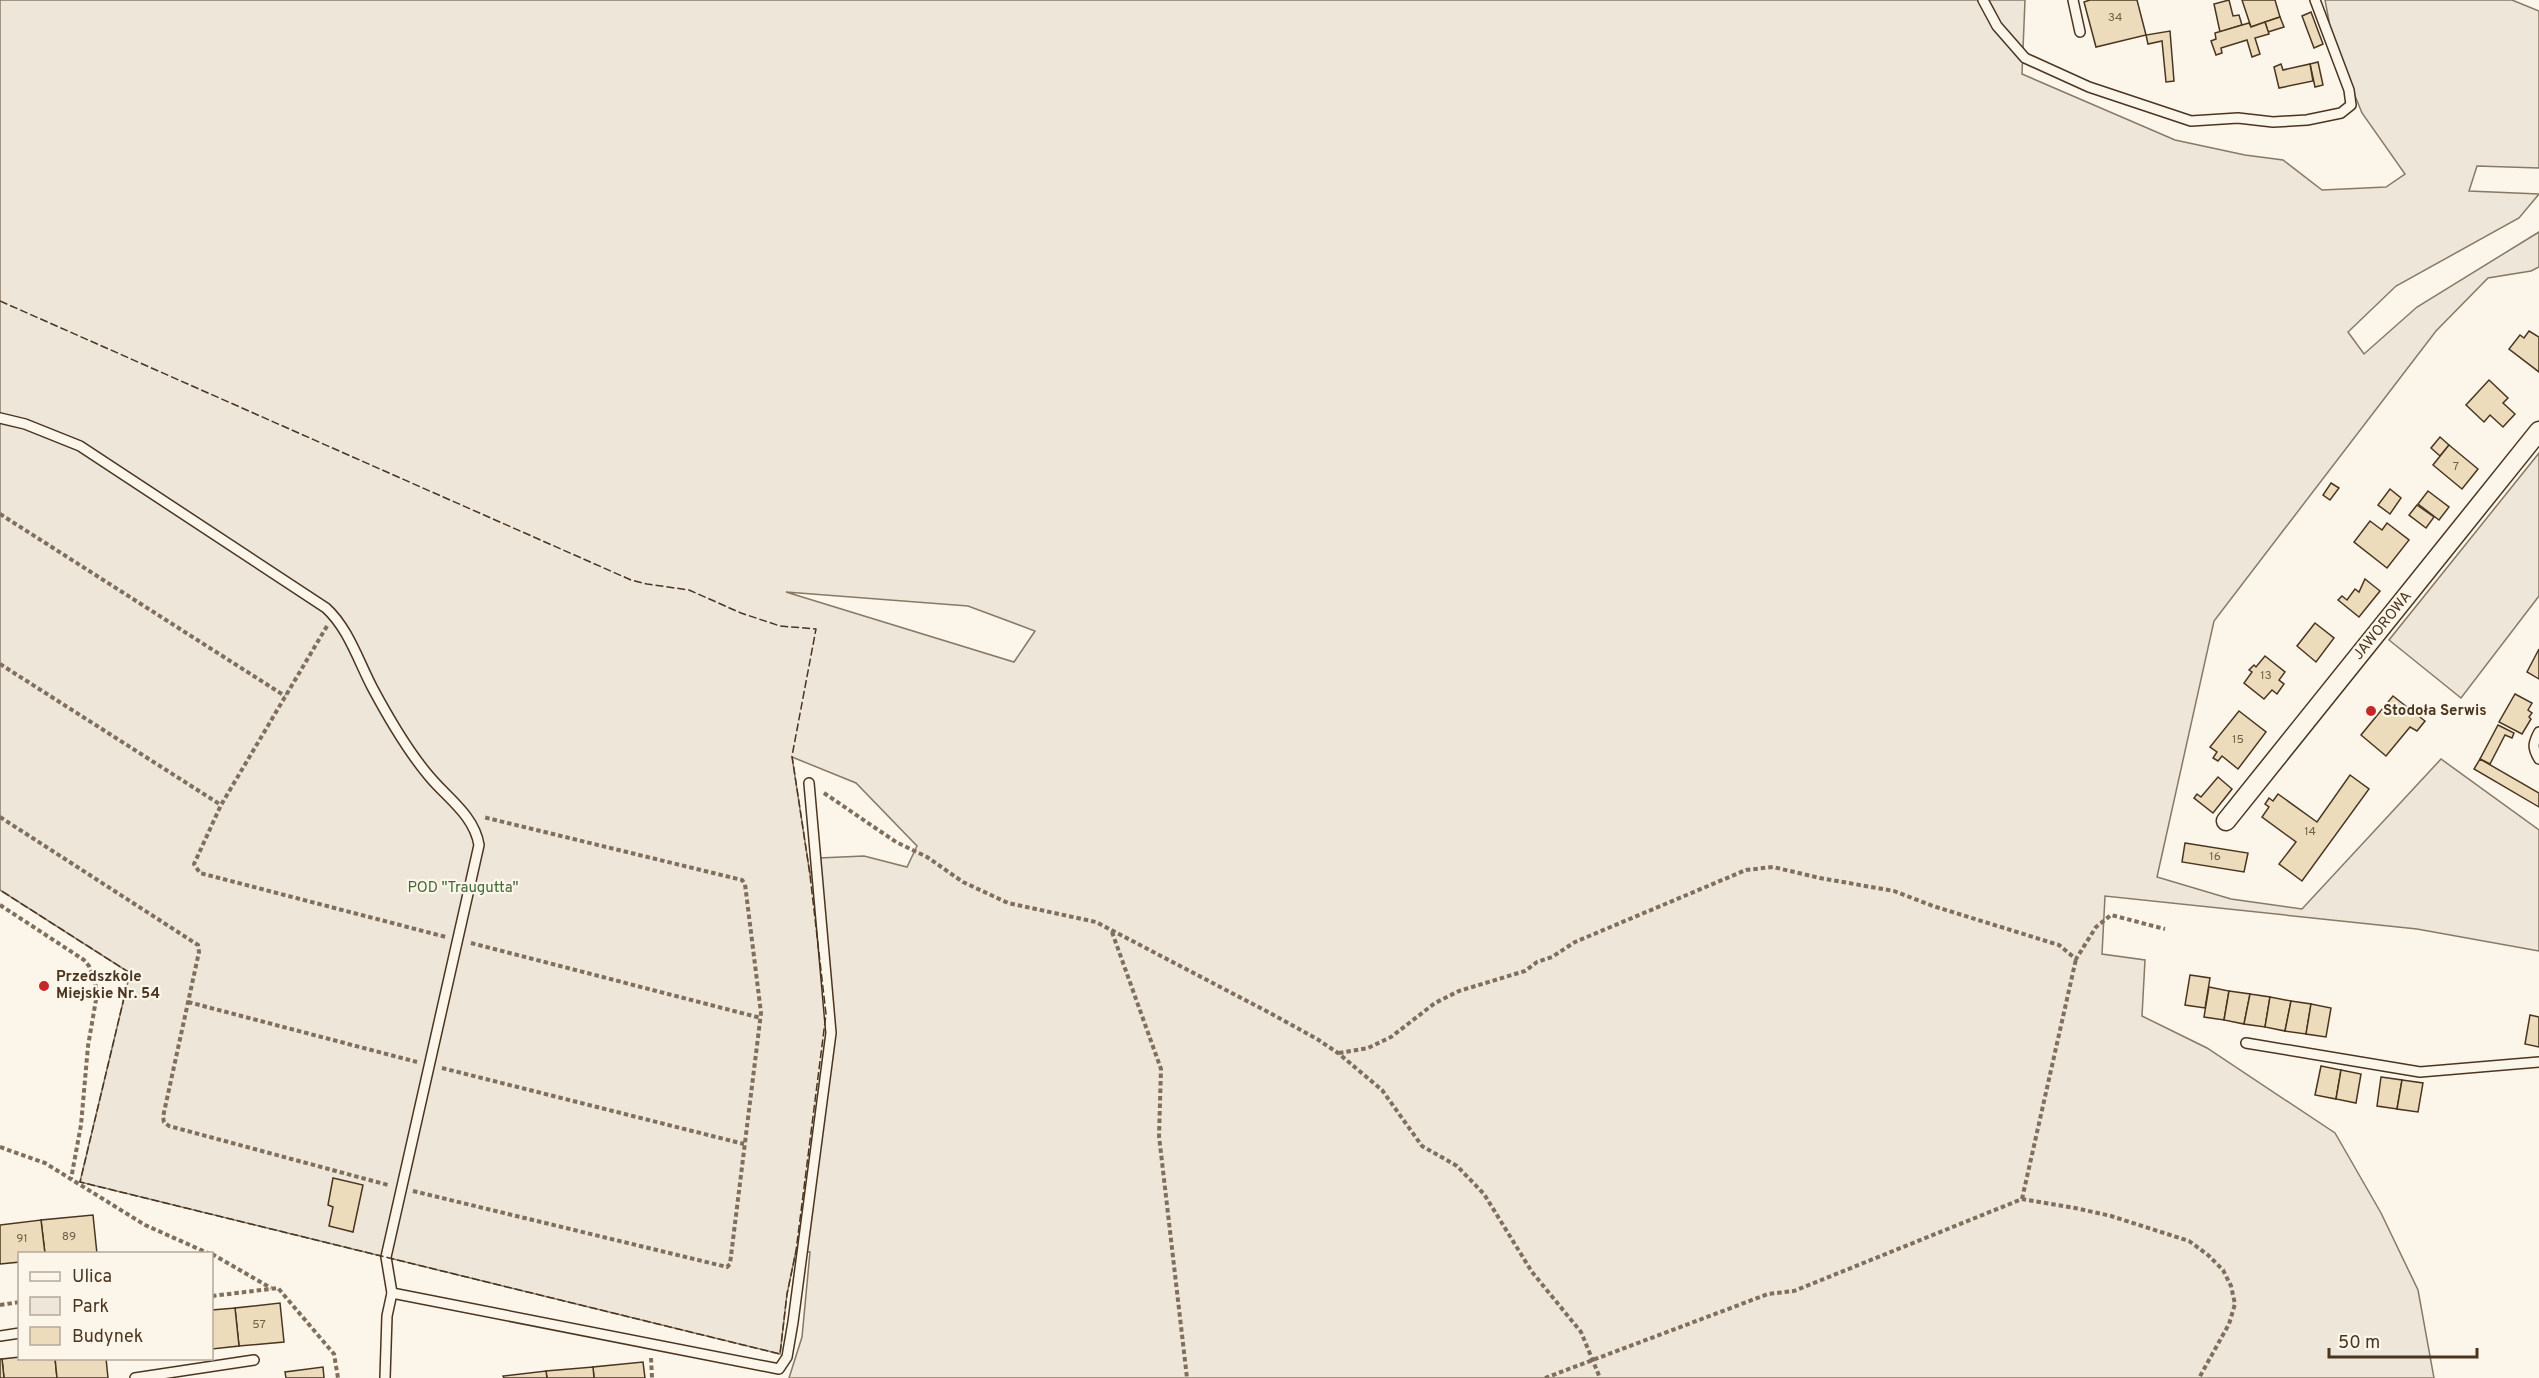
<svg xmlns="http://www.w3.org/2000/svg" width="2539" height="1378" viewBox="0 0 2539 1378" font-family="Overpass,sans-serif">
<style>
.green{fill:#ede6d9;stroke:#887966;stroke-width:1.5;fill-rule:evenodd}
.building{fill:#ecdcbc;stroke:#4a3520;stroke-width:1.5}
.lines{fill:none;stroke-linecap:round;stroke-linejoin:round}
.lane-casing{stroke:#4a3520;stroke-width:12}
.street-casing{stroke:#4a3520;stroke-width:21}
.path{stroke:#7f6f5c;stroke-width:4;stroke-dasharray:4.5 3;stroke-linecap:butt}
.lane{stroke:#fbf6e9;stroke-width:9}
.street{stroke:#fbf6e9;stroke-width:18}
.fence{stroke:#4a3520;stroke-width:1.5;stroke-dasharray:8 3;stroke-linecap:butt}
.poi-dot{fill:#c62828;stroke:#fbf6e9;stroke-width:2}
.labels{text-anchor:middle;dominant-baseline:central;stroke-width:4.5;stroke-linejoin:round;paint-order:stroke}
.number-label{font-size:12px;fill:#725f47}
.street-label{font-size:15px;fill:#4a3520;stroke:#fbf6e9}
.poi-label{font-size:15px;font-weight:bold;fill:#4a3520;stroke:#fbf6e9;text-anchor:start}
.park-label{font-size:15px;fill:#436837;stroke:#fbf6e9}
</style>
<rect width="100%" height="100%" fill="#fbf6e9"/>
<g class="green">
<path d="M0 0H2025L2022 74 2175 140 2245 155 2283 160 2322 190 2386 187 2405 174 2362 113 2333 42 2325 0H2512L2539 11V168L2477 166 2469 191 2539 194 2519 218 2396 286 2348 332 2364 354 2417 307 2539 232V267L2531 271 2488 278 2436 331 2214 621 2157 877 2231 899 2302 909 2441 759 2539 830V951L2417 929 2105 896 2102 954 2145 960 2142 1016 2207 1048 2335 1133 2381 1213 2418 1290 2434 1378H789L802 1337 810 1252 796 1251 787 1294 780 1354 80 1182 130 973 0 890ZM786 592 968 606 1035 631 1014 662ZM792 757 856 783 917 846 907 867 864 856 819 858 810 874Z"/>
<path d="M2539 453V596L2461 698 2389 640Z"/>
</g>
<g class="building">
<path d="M2090 0H2137L2146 35 2096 47 2084 2Z"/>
<path d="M2229 0 2233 16 2239 15 2242 25 2220 32 2214 4Z"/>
<path d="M2242 0H2275L2280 17 2251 27Z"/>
<path d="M2311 12 2323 44 2314 48 2302 16Z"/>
<path d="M2280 17 2284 27 2268 32 2265 22Z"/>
<path d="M2265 22 2269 34 2255 38 2260 54 2252 57 2247 40 2221 48 2222 53 2216 55 2211 41 2216 39 2215 33 2249 23 2251 27Z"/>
<path d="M2170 31 2174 81 2166 82 2162 41 2148 44 2146 35Z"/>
<path d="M2318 62 2323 85 2315 87 2310 64Z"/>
<path d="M2281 64 2283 70 2310 64 2313 81 2279 88 2274 67Z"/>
<path d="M2529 331 2539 337V372L2509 349 2520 335 2524 338Z"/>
<path d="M2489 380 2508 398 2503 403 2515 414 2503 427 2490 415 2484 422 2466 405Z"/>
<path d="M2440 437 2449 445 2440 456 2431 448Z"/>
<path d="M2449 445 2478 469 2462 489 2433 465Z"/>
<path d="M2331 483 2339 488 2330 500 2323 495Z"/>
<path d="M2390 489 2401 498 2390 514 2378 505Z"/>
<path d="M2428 491 2449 507 2439 520 2418 504Z"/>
<path d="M2417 505 2434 517 2426 528 2409 515Z"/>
<path d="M2370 521 2382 530 2387 523 2409 540 2387 568 2354 542Z"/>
<path d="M2365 579 2380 591 2359 617 2338 600 2342 596 2347 600 2355 589 2359 592Z"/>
<path d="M2315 623 2334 638 2316 662 2297 646Z"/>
<path d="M2539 649V679L2527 672Z"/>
<path d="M2265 656 2285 672 2279 680 2284 684 2277 694 2272 690 2264 699 2244 683 2252 672 2249 670 2254 665 2256 667Z"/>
<path d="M2515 694 2532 703 2528 710 2532 713 2529 717 2531 719 2522 734 2499 722Z"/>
<path d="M2393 696 2425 721 2417 731 2410 727 2386 756 2361 735Z"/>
<path d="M2239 711 2266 732 2238 769 2222 756 2218 761 2213 758 2217 752 2210 747Z"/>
<path d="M2498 725 2514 733 2512 738 2505 735 2490 764 2480 759Z"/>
<path d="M2480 759 2539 793V807L2474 769Z"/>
<path d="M2350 775 2369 789 2302 881 2279 864 2296 842 2262 817 2269 807 2265 804 2269 798 2273 801 2278 794 2317 822Z"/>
<path d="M2218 777 2232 789 2213 813 2194 798 2197 794 2201 797Z"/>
<path d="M2185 843 2248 853 2244 872 2182 862Z"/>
<path d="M2190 975 2210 978 2205 1008 2185 1005Z"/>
<path d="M2209 987 2229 991 2224 1020 2204 1017Z"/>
<path d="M2229 991 2250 994 2244 1024 2224 1020Z"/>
<path d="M2250 994 2270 997 2265 1027 2244 1024Z"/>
<path d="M2270 997 2291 1001 2285 1031 2265 1027Z"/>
<path d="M2291 1001 2311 1004 2306 1034 2285 1031Z"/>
<path d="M2311 1004 2331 1008 2326 1037 2306 1034Z"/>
<path d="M2530 1015 2539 1017V1047L2525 1044Z"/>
<path d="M2321 1066 2341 1070 2336 1099 2315 1095Z"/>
<path d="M2341 1070 2361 1074 2356 1103 2336 1099Z"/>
<path d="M2381 1077 2402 1080 2397 1109 2377 1106Z"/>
<path d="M2402 1080 2423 1083 2418 1112 2397 1109Z"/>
<path d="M333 1178 363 1185 353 1232 329 1226 333 1207 328 1205Z"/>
<path d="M93 1215 97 1254H45L41 1220Z"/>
<path d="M41 1220 45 1254H20V1262L0 1264V1225Z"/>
<path d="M280 1303 284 1342 239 1346 235 1308Z"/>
<path d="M235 1308 239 1346 212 1349V1310Z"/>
<path d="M20 1357 55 1358 57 1378H4L2 1359Z"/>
<path d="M55 1358H106L108 1378H57Z"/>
<path d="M0 1359H2L4 1378H0Z"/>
<path d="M643 1362 645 1378H594L593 1367Z"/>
<path d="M323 1367 324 1378H286L285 1372Z"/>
<path d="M593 1367 594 1378H547L546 1371Z"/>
<path d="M546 1371 547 1378H504L503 1376Z"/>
</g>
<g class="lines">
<defs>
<g id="lane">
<path d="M1983 0 1997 26 2025 58 2089 87 2191 121 2238 118 2273 122 2307 120 2341 113 2351 105 2349 90 2315 0"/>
<path d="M2073 0 2080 32"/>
<path d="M0 418 25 424 80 446 326 608C348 628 358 660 372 687 388 717 407 750 429 776 447 798 474 815 479 845L386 1257 392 1293 387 1316 385 1378"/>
<path d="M2539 732C2533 743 2532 748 2539 759"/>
<path d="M2246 1043 2420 1072 2539 1062"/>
<path d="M392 1293 779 1369 787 1357 793 1322 831 1033 809 783"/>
<path d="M0 1336 20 1333"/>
<path d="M135 1378 254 1360"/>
</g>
<path id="street" d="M2226 821 2539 431"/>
</defs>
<use href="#lane" class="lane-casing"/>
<use href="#street" class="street-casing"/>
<g class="path">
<path d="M0 514 285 696"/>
<path d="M327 626 221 805 194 864 200 873 446 937"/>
<path d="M0 664 221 805"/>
<path d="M824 793 896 842 927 857 963 882 1008 903 1096 922 1270 1013 1317 1039 1338 1053 1382 1090 1422 1146 1457 1166 1484 1194 1532 1272 1581 1332 1600 1378"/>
<path d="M0 817 198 945 199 952 163 1117 164 1122 169 1126 388 1185"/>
<path d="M0 905 84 960 89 966 95 982 97 994 88 1046 81 1125 71 1179"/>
<path d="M1112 932 1161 1069 1159 1136 1187 1378"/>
<path d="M471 943 761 1018"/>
<path d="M188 1002 417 1062"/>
<path d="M1339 1053 1368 1048 1391 1037 1435 1003 1459 991 1525 971 1537 962 1552 957 1575 942 1746 870 1773 867 1820 878 1894 891 1933 906 2059 945 2076 959 2096 927 2111 915 2165 929"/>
<path d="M442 1068 744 1144"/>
<path d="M0 1147 45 1163 145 1225 210 1254"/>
<path d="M413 1191 727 1267 730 1264 761 1013 745 884 742 880 483 817"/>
<path d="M2022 1199 2076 959"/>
<path d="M212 1254 271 1288"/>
<path d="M212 1296 278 1288 334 1354 338 1378"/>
<path d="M0 1305 20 1302"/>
<path d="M651 1358 652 1378"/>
<path d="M1545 1378 1768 1294 1794 1291 2022 1199 2075 1208 2111 1216 2189 1241 2208 1255 2223 1270 2231 1286 2235 1304 2229 1324 2199 1378"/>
</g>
<use href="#lane" class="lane"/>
<use href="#street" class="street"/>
<path class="fence" d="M0 301 631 580 647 584 689 590 741 613 780 626 816 629 792 756 810 875 826 1014 796 1251 787 1294 780 1354 80 1182 130 973 0 890"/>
</g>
<g class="poi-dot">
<circle cx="2371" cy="711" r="6"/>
<circle cx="44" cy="986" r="6"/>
</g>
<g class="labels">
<g class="number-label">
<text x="2115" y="18">34</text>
<text x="2456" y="467">7</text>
<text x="2266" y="676">13</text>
<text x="2238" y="740">15</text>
<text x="2310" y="832">14</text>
<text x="2215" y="857">16</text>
<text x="69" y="1237">89</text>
<text x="22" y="1239">91</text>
<text x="259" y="1325">57</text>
</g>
<g class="street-label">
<text transform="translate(2383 626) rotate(-51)">JAWOROWA</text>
</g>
<g class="poi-label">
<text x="2383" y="711">Stodoła Serwis</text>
<text x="56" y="977">Przedszkole<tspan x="56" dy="17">Miejskie Nr. 54</tspan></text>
</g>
<g class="park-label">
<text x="463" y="888">POD "Traugutta"</text>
</g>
</g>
<rect x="18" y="1252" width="195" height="108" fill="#fbf6e9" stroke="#b4a999" stroke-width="1.5"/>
<rect x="30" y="1272" width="30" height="9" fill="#fbf6e9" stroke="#b4a999" stroke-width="1.5"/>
<text x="72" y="1282" font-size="18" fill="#4a3520">Ulica</text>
<rect x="30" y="1297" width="30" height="18" fill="#ede6d9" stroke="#b4a999" stroke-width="1.5"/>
<text x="72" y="1312" font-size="18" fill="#4a3520">Park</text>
<rect x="30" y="1327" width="30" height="18" fill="#ecdcbc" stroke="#b4a999" stroke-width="1.5"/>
<text x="72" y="1342" font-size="18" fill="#4a3520">Budynek</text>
<path d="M2329 1348v9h148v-9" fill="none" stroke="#4a3520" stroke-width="3"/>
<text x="2338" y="1348" font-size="18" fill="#4a3520" stroke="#fbf6e9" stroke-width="4.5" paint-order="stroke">50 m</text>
</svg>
